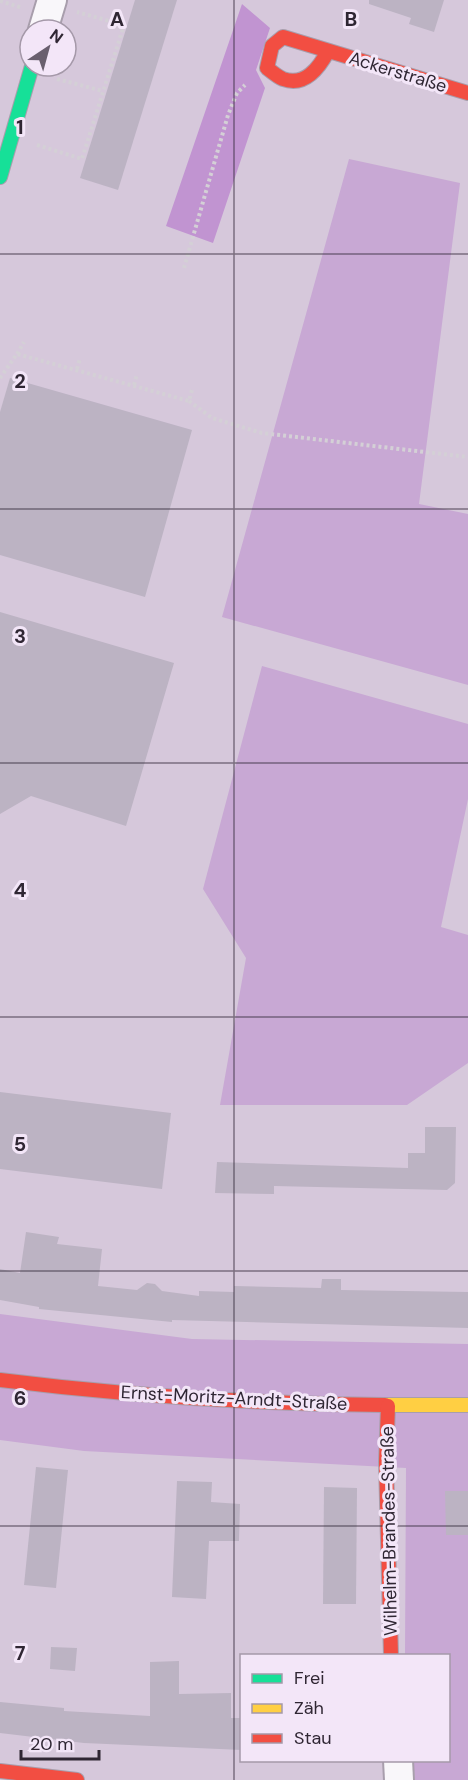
<svg xmlns="http://www.w3.org/2000/svg" width="468" height="1780" viewBox="0 0 468 1780" font-family="'DM Sans',sans-serif">
<style>
.green{fill:#c8a8d4}
.forest{fill:#c194d1}
.building{fill:#bcb3c3}
.lines{fill:none;stroke-linecap:round;stroke-linejoin:round}
.street-casing{stroke:#a89eac;stroke-width:32}
.fast-casing{stroke:#a89eac;stroke-width:16}
.slow-casing{stroke:#a89eac;stroke-width:16}
.jam-casing{stroke:#a89eac;stroke-width:16}
.path{stroke:#d4d0d6;stroke-width:4;stroke-dasharray:3 3;stroke-linecap:butt}
.street{stroke:#f9f7fa;stroke-width:28}
.fast{stroke:#16e098;stroke-width:14}
.slow{stroke:#ffcf43;stroke-width:14}
.jam{stroke:#f24e42;stroke-width:14}
.grid{fill:none;stroke:#2f2633;stroke-width:1.5;stroke-opacity:0.55}
.labels{text-anchor:middle;dominant-baseline:central;stroke-width:6;stroke-linejoin:round;paint-order:stroke}
.street-label{font-size:18px;fill:#2f2633;stroke:#f3e6f8}
.grid-label{font-size:20px;text-anchor:middle;font-weight:bold;fill:#2f2633;stroke:#f3e6f8;stroke-width:6;stroke-linejoin:round;paint-order:stroke}
</style>
<rect width="100%" height="100%" fill="#d6c8db"/>
<g class="green">
<path d="M349 159 460 183 419 504 468 514V685L222 617Z"/>
<path d="M262 666 468 724V799L441 927 468 935V1063L407 1105H220L246 958 203 889Z"/>
<path d="M0 1314 192 1339 468 1344V1780H415L413 1761 448 1760V1656L405 1655 406 1468 84 1451 0 1440Z"/>
</g>
<path class="forest" d="M242 4 270 28 256 70 265 88 213 243 166 226Z"/>
<g class="building">
<path d="M135 0H177L118 190 80 178Z"/>
<path d="M369 0H444L434 32 409 24 411 18 369 4Z"/>
<path d="M10 378 192 430 145 597 0 555V412Z"/>
<path d="M0 612 174 663 126 826 31 796 0 814Z"/>
<path d="M0 1092 171 1113 162 1189 0 1169Z"/>
<path d="M425 1127H456L455 1183 447 1190 274 1186V1194L215 1193 217 1162 408 1168V1153H425Z"/>
<path d="M26 1232 59 1237 57 1244 102 1249 98 1286 137 1290 147 1283 155 1284 162 1291 199 1296V1291L234 1292V1286L321 1288 322 1279H341V1290L468 1292V1328L172 1320V1322L39 1309V1307L0 1300V1269L20 1273Z"/>
<path d="M36 1467 68 1470 56 1588 24 1585Z"/>
<path d="M177 1481 212 1482 211 1502 240 1504 239 1541H209L206 1599 172 1597Z"/>
<path d="M324 1487 357 1488 356 1604H323Z"/>
<path d="M445 1491H468V1535H446Z"/>
<path d="M51 1647 77 1648 75 1671 50 1669Z"/>
<path d="M179 1661V1694L231 1693V1718H242V1750L84 1743 0 1733V1702L64 1708V1711L150 1716V1662Z"/>
</g>
<g class="lines">
<defs>
<g id="street">
<path d="M43 30 52 0"/>
<path d="M398 1760 399 1780"/>
</g>
<path id="fast" d="M0 177 32 66"/>
<path id="slow" d="M385 1405H468"/>
<g id="jam">
<path d="M328 51C319 68 305 87 283 79 278 77 272 72 267 68L272 46 283 37 468 93"/>
<path d="M0 1380C128 1396 256 1404 385 1405"/>
<path d="M388 1406 386 1462 391 1656"/>
<path d="M0 1771 77 1780"/>
</g>
</defs>
<use href="#street" class="street-casing"/>
<use href="#fast" class="fast-casing"/>
<use href="#slow" class="slow-casing"/>
<use href="#jam" class="jam-casing"/>
<g class="path">
<path d="M0 1 23 8"/>
<path d="M57 79 103 91"/>
<path d="M37 145 82 159 124 25 77 12"/>
<path d="M184 268 228 115 237 93 245 85"/>
<path d="M17 354 24 342"/>
<path d="M77 369 80 358"/>
<path d="M0 378 17 354 189 401 192 390"/>
<path d="M134 385 137 374"/>
<path d="M189 401 212 418 262 433 468 457"/>
</g>
<use href="#street" class="street"/>
<use href="#fast" class="fast"/>
<use href="#slow" class="slow"/>
<use href="#jam" class="jam"/>
</g>
<path class="grid" d="M234 0V1780M0 254H468M0 509H468M0 763H468M0 1017H468M0 1271H468M0 1526H468"/>
<g class="labels">
<g class="street-label">
<text transform="translate(398 72) rotate(17)">Ackerstraße</text>
<text transform="translate(234 1398) rotate(3)">Ernst-Moritz-Arndt-Straße</text>
<text transform="translate(389 1531) rotate(-91)">Wilhelm-Brandes-Straße</text>
</g>
</g>
<g class="grid-label">
<text x="117" y="26">A</text>
<text x="351" y="26">B</text>
<text x="20" y="134">1</text>
<text x="20" y="388">2</text>
<text x="20" y="643">3</text>
<text x="20" y="897">4</text>
<text x="20" y="1151">5</text>
<text x="20" y="1405">6</text>
<text x="20" y="1660">7</text>
</g>
<rect x="240" y="1654" width="210" height="108" fill="#f3e6f8" stroke="#a599a9" stroke-width="1.5"/>
<rect x="252" y="1674" width="30" height="9" fill="#16e098" stroke="#a599a9" stroke-width="1.5"/>
<text x="294" y="1684" font-size="18" fill="#2f2633">Frei</text>
<rect x="252" y="1704" width="30" height="9" fill="#ffcf43" stroke="#a599a9" stroke-width="1.5"/>
<text x="294" y="1714" font-size="18" fill="#2f2633">Zäh</text>
<rect x="252" y="1734" width="30" height="9" fill="#f24e42" stroke="#a599a9" stroke-width="1.5"/>
<text x="294" y="1744" font-size="18" fill="#2f2633">Stau</text>
<g transform="translate(48 48) rotate(36)"><circle r="28" fill="#f3e6f8" stroke="#a599a9" stroke-width="1.5"/>
<path d="M0-4.5L10 22L0 15L-10 22Z" fill="#695f6e"/>
<text y="-9" font-size="16" font-weight="bold" text-anchor="middle" fill="#2f2633">N</text>
</g>
<path d="M21 1750v9h78v-9" fill="none" stroke="#2f2633" stroke-width="3"/>
<text x="30" y="1750" font-size="18" fill="#2f2633" stroke="#f3e6f8" stroke-width="4.5" paint-order="stroke">20 m</text>
</svg>
